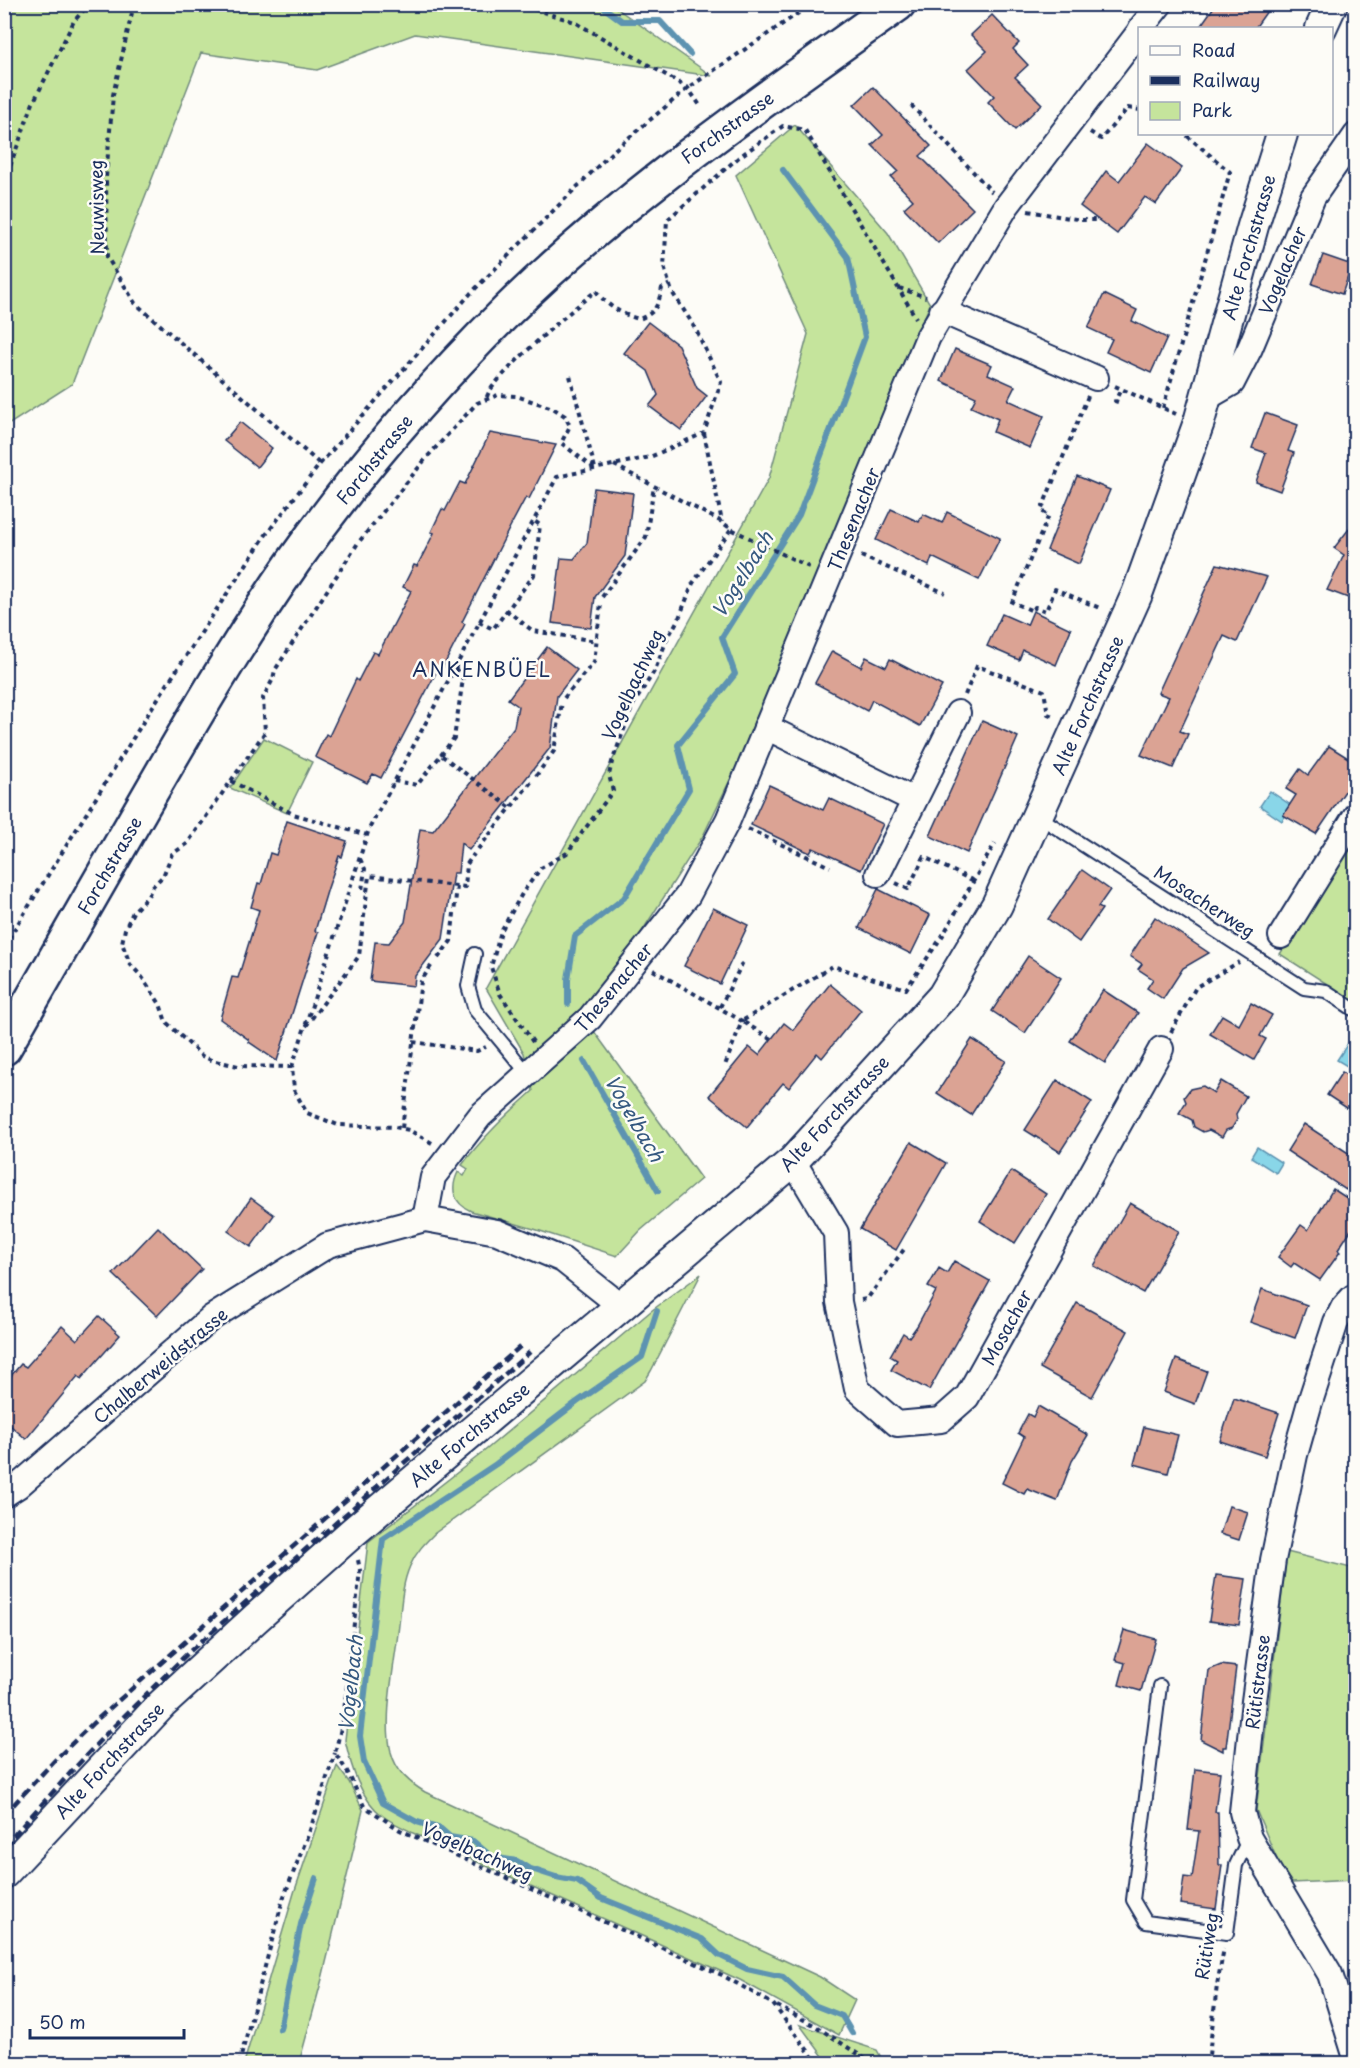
<svg xmlns="http://www.w3.org/2000/svg" width="1360" height="2068" viewBox="0 0 1360 2068" font-family="'Playpen Sans',sans-serif">
<style>
.green{fill:#c5e49c;stroke:#708a7d;stroke-width:1.5}
.water{fill:#89d6e8;stroke:#5d93b1;stroke-width:1.5}
.lines{fill:none;stroke-linecap:round;stroke-linejoin:round}
.stream{stroke:#5d93b1;stroke-width:6}
.building{fill:#dba394;stroke:#1b2f5e;stroke-width:1.5}
.service-casing{stroke:#1b2f5e;stroke-width:16}
.minor-casing{stroke:#1b2f5e;stroke-width:28}
.tertiary-casing{stroke:#1b2f5e;stroke-width:34}
.trunk-casing{stroke:#1b2f5e;stroke-width:38}
.path{stroke:#1b2f5e;stroke-width:4;stroke-dasharray:4.5 4.5;stroke-linecap:butt}
.service{stroke:#fdfcf7;stroke-width:12}
.minor{stroke:#fdfcf7;stroke-width:24}
.tertiary{stroke:#fdfcf7;stroke-width:30}
.trunk{stroke:#fdfcf7;stroke-width:33}
.rail{stroke:#1b2f5e;stroke-width:4.5;stroke-dasharray:9 4.5;stroke-linecap:butt}
.labels{text-anchor:middle;dominant-baseline:central;stroke-width:5;stroke-linejoin:round;paint-order:stroke}
.street-label{font-size:18px;fill:#1b2f5e;stroke:#fdfcf7}
.water-label{font-size:20px;font-style:italic;fill:#365980;stroke:#fdfcf7}
.neighbourhood-label{font-size:20px;letter-spacing:1.5px;fill:#1b2f5e;stroke:#fdfcf7}
</style>
<rect width="100%" height="100%" fill="#fdfcf7"/>
<filter id="ink" filterUnits="userSpaceOnUse"><feTurbulence type="fractalNoise" baseFrequency=".0167" numOctaves="2"/><feDisplacementMap in="SourceGraphic" scale="12" xChannelSelector="R" yChannelSelector="G"/><feConvolveMatrix kernelMatrix="1 2 1 2 8 2 1 2 1" color-interpolation-filters="sRGB"/></filter>
<g filter="url(#ink)">
<g class="green">
<path d="M5 4 612 5 712 76 415 34 317 70 201 53 72 384 5 427Z"/>
<path d="M795 125 888 233 930 304 756 726 703 836 625 958 580 1012 701 1179 640 1231 617 1256 534 1229 471 1211C453 1203 450 1189 458 1172L464 1176 468 1169 462 1165C483 1137 507 1114 533 1091L524 1053 486 988 769 478 808 334 736 175Z"/>
<path d="M264 738 312 762 287 813 230 788Z"/>
<path d="M1355 835V1002L1280 954Z"/>
<path d="M701 1274 651 1371 645 1381 435 1533C424 1544 416 1552 410 1566 401 1586 401 1611 398 1633 394 1668 383 1718 391 1752 396 1771 408 1782 425 1792L820 1977 855 2000 839 2035 740 1980 413 1833C403 1827 392 1823 383 1816 360 1799 351 1766 345 1740L368 1542 481 1454 651 1311Z"/>
<path d="M1287 1552 1355 1569V1880L1292 1883 1279 1864 1256 1810Z"/>
<path d="M337 1766 349 1782 363 1810 322 1979 299 2063H244L294 1893Z"/>
<path d="M800 2025 877 2050 884 2063H828Z"/>
</g>
<g class="water">
<path d="M1270 791 1292 806 1282 821 1260 806Z"/>
<path d="M1354 1034 1355 1053 1347 1066 1337 1060Z"/>
<path d="M1257 1147 1282 1163 1276 1173 1251 1157Z"/>
</g>
<g class="lines">
<g class="stream">
<path d="M599 4 622 21H660L690 54"/>
<path d="M568 1004V979L575 936 624 898 689 789 678 745 735 674 722 637 799 515 865 337 848 257 783 170"/>
<path d="M584 1061 658 1191"/>
<path d="M657 1311 642 1357 577 1402 496 1464 383 1539 360 1736 364 1762 383 1803 417 1822 441 1829 450 1837 473 1841 492 1857 517 1861 528 1868 556 1877 577 1881 601 1898 702 1939 719 1955 747 1969 783 1977 814 2005 842 2016 852 2033"/>
<path d="M280 2029 301 1924 316 1878"/>
<path d="M854 2060V2064"/>
</g>
</g>
<g class="building">
<path d="M1216 4H1272L1255 28H1199Z"/>
<path d="M992 15 1019 43 1013 49 1028 65 1015 77 1042 104 1015 130 988 102 994 96 968 69 987 51 971 35Z"/>
<path d="M873 87 931 146 920 156 973 209 938 243 904 208 913 200 891 177 898 171 872 145 883 135 854 105Z"/>
<path d="M1148 143 1182 168 1156 204 1145 197 1117 234 1080 206 1106 171 1119 181Z"/>
<path d="M1323 255 1352 265 1342 294 1312 284Z"/>
<path d="M1104 294 1137 310 1132 321 1167 338 1151 373 1106 352 1112 339 1088 328Z"/>
<path d="M648 322 678 345 697 388 707 396 681 430 649 406 658 395 648 371 624 353Z"/>
<path d="M955 349 992 365 988 374 1015 386 1008 400 1044 416 1030 448 993 432 998 419 971 407 976 397 941 381Z"/>
<path d="M1265 413 1298 425 1288 451 1294 453 1280 491 1256 482 1266 453 1252 448Z"/>
<path d="M240 422 272 448 257 467 224 441Z"/>
<path d="M490 433 556 445 529 499 526 497 510 527 462 622 465 624 442 669 439 667 381 778 373 774 367 783 315 757 326 734 329 736 356 679 358 681 373 652 378 654 411 591 403 587 414 565 417 566 434 533 431 532 442 509 445 511 460 482 465 484Z"/>
<path d="M1077 476 1110 490 1079 564 1047 550Z"/>
<path d="M594 488 633 493 625 556 595 597 591 628 552 623 561 558 574 559 587 543Z"/>
<path d="M891 509 919 522 923 514 942 523 947 512 1000 538 979 580 932 557 929 566 876 540Z"/>
<path d="M1356 520V601L1327 590 1344 555 1334 548Z"/>
<path d="M1217 564 1267 577 1237 642 1224 636 1180 731 1188 734 1173 768 1141 755 1169 697 1158 693Z"/>
<path d="M1033 611 1071 629 1056 665 1023 650 1019 660 987 646 1002 614 1027 625Z"/>
<path d="M547 647 577 670 557 696 550 748 469 850 461 843 458 873H453L443 939 415 976 414 986 370 981 375 942 389 943 405 922 420 829 433 831 514 727 518 706 508 699Z"/>
<path d="M832 651 861 667 866 657 886 667 890 659 942 686 920 726 872 700 867 711 815 683Z"/>
<path d="M982 721 1018 737 967 853 930 836Z"/>
<path d="M1329 746 1356 763V775L1316 834 1283 815 1296 795 1286 789 1300 769 1308 775Z"/>
<path d="M769 785 823 810 829 798 883 824 861 870 813 848 810 853 751 825Z"/>
<path d="M287 821 347 841 342 857 339 856 328 888 315 931 318 932 277 1061 249 1042V1040L220 1019 232 977 238 978 259 910 251 907 258 883 261 884 270 853 276 855Z"/>
<path d="M1082 870 1110 890 1098 907 1102 909 1079 942 1048 919Z"/>
<path d="M878 889 930 915 911 954 859 928Z"/>
<path d="M713 908 748 925 720 984 684 966Z"/>
<path d="M1155 917 1209 953 1183 968 1163 999 1147 988 1153 979 1138 969 1142 964 1130 956Z"/>
<path d="M1028 956 1061 978 1025 1033 992 1011Z"/>
<path d="M830 984 861 1010 822 1058 817 1053 789 1088 783 1083 747 1127 709 1096 749 1047 759 1055 784 1023 793 1030Z"/>
<path d="M1103 990 1138 1013 1105 1063 1070 1041Z"/>
<path d="M1251 1003 1272 1015 1260 1036 1266 1039 1254 1060 1210 1034 1222 1015 1239 1025Z"/>
<path d="M972 1039 1006 1061 971 1115 937 1093Z"/>
<path d="M1342 1072 1356 1081V1114L1327 1095Z"/>
<path d="M1057 1080 1092 1102 1060 1152 1025 1130Z"/>
<path d="M1221 1081 1246 1096 1236 1114 1237 1120 1232 1128 1226 1130 1222 1137 1209 1130 1203 1132 1194 1127 1192 1120 1179 1113 1186 1102 1184 1097 1190 1089 1203 1086 1214 1093Z"/>
<path d="M1304 1124 1356 1158V1176L1346 1190 1287 1151Z"/>
<path d="M911 1142 946 1163 896 1250 860 1229Z"/>
<path d="M1011 1171 1046 1194 1015 1243 980 1221Z"/>
<path d="M1333 1189 1356 1204V1222L1338 1250 1340 1252 1320 1280 1294 1263 1291 1267 1278 1257 1301 1225 1308 1230Z"/>
<path d="M251 1198 274 1215 251 1247 228 1231Z"/>
<path d="M1130 1203 1179 1231 1143 1293 1094 1266Z"/>
<path d="M158 1227 202 1269 157 1316 113 1274Z"/>
<path d="M954 1261 990 1281 929 1390 891 1370 897 1360 890 1356 903 1333 909 1337 917 1326 936 1291 928 1287 939 1268 947 1273Z"/>
<path d="M1262 1289 1307 1305 1295 1338 1250 1322Z"/>
<path d="M1077 1303 1128 1331 1092 1397 1040 1368Z"/>
<path d="M99 1316 120 1335 81 1379 78 1376 26 1439 4 1420V1384L21 1364 26 1367 62 1326 77 1340Z"/>
<path d="M1176 1359 1207 1371 1195 1404 1164 1392Z"/>
<path d="M1234 1398 1279 1413 1265 1456 1220 1441Z"/>
<path d="M1038 1406 1088 1435 1072 1461 1057 1501 1027 1489 1024 1494 1002 1483 1024 1437 1018 1433 1028 1414 1033 1417Z"/>
<path d="M1144 1427 1178 1435 1168 1473 1134 1464Z"/>
<path d="M1229 1506 1248 1512 1239 1540 1220 1534Z"/>
<path d="M1216 1575 1246 1579 1239 1625 1209 1621Z"/>
<path d="M1124 1630 1156 1639 1141 1691 1119 1685 1125 1663 1115 1660Z"/>
<path d="M1221 1665 1236 1667 1226 1747H1223V1751L1201 1740 1209 1670Z"/>
<path d="M1195 1769 1220 1772 1215 1812H1218L1219 1865H1222L1216 1909 1180 1904 1184 1877 1192 1878 1199 1831 1188 1830Z"/>
</g>
<g class="lines">
<defs>
<g id="service">
<path d="M1038 816 1304 988 1326 991 1356 1011"/>
<path d="M475 954 468 986 475 1010 528 1074"/>
<path d="M1160 1686 1133 1900 1146 1922 1227 1933 1236 1865 1249 1838"/>
</g>
<g id="minor">
<path d="M1141 28 1160 4"/>
<path d="M942 311 1096 378"/>
<path d="M1206 398 1232 383 1250 348 1313 197 1356 135"/>
<path d="M766 727 914 800"/>
<path d="M878 874 958 713"/>
<path d="M1281 936 1356 815"/>
<path d="M793 1161 836 1233 839 1302 857 1389 897 1424 941 1420 967 1397 1161 1049"/>
<path d="M425 1219 433 1177 480 1116 590 1018 688 895 728 820 928 337 1006 207 1140 31"/>
<path d="M1356 1296 1353 1297 1343 1308 1336 1322 1310 1402 1295 1455 1273 1560 1254 1701 1242 1812 1249 1838 1330 1974 1356 2058"/>
<path d="M4 1495 18 1486 211 1318 328 1245 425 1219 497 1232 563 1260 621 1306"/>
</g>
<g id="tertiary">
<path d="M1321 28 1332 4"/>
<path d="M4 1873 162 1704 256 1618 353 1532 793 1161 943 996 997 905 1137 594 1199 422 1253 226 1282 134"/>
</g>
<path id="trunk" d="M4 1048C50 969 95 890 140 811 189 726 238 641 294 561 357 472 430 387 507 311 626 194 763 101 898 4"/>
</defs>
<use href="#service" class="service-casing"/>
<use href="#minor" class="minor-casing"/>
<use href="#tertiary" class="tertiary-casing"/>
<use href="#trunk" class="trunk-casing"/>
<g class="path">
<path d="M134 4 113 95 106 177 107 257 135 303 320 464"/>
<path d="M517 4 575 22 688 88 701 107"/>
<path d="M1287 4 1302 12"/>
<path d="M911 105 992 192"/>
<path d="M1090 132 1101 139 1128 108 1140 110"/>
<path d="M4 183 33 103 74 21 89 4"/>
<path d="M1028 211 1082 220H1099"/>
<path d="M899 288 926 297"/>
<path d="M570 376 595 468"/>
<path d="M1115 386 1176 414"/>
<path d="M1088 396 1041 511 1049 515 1012 602 1033 611 1035 607 1046 611 1055 589 1102 609"/>
<path d="M487 397C489 381 578 304 596 291 607 306 621 314 639 319 656 313 658 305 662 288L670 284"/>
<path d="M1118 402 1115 401 1121 389"/>
<path d="M1163 408 1230 172 1185 134"/>
<path d="M704 433 722 522"/>
<path d="M614 465 722 522 731 529 809 567"/>
<path d="M861 556 945 593"/>
<path d="M602 597 646 537 654 486"/>
<path d="M506 610 533 631 597 641"/>
<path d="M479 622 493 629 534 575 540 525 533 520"/>
<path d="M965 695 977 666 1044 691 1048 714 1055 717"/>
<path d="M564 698 594 662 601 603"/>
<path d="M441 755 454 738 463 679 455 668"/>
<path d="M536 776 554 751 562 702"/>
<path d="M231 781 293 814 367 835"/>
<path d="M394 781 417 785 441 755 511 808"/>
<path d="M748 829 830 867"/>
<path d="M478 849 532 781"/>
<path d="M360 859 365 869 362 890 367 891"/>
<path d="M896 883 908 889 924 857 974 881"/>
<path d="M4 946 153 706 265 536 320 464 471 293 613 151 688 88 812 4"/>
<path d="M438 958 451 941 457 886 465 887 467 864 474 854"/>
<path d="M653 970 742 1021 724 1068"/>
<path d="M720 1007 744 960"/>
<path d="M306 1026 359 956 369 876 457 886"/>
<path d="M1171 1032 1196 987 1239 962"/>
<path d="M771 1039 742 1021 833 966 906 989 943 935 995 843"/>
<path d="M413 1042 477 1051 486 1047"/>
<path d="M533 1042 500 994 491 967 501 931 523 892 541 868 567 853 613 791 609 775 612 762 633 705 655 670 667 639 679 618 693 583 731 529"/>
<path d="M292 1067 238 1066 211 1060 202 1056 166 1022 160 1004 142 977 130 964 122 943 125 929 133 912 148 896 153 886 163 876 172 854 187 844 265 732 263 698 273 679 275 670 358 543 428 456 477 403 498 395 516 396 553 408 565 416 570 426 561 443 594 468"/>
<path d="M402 1128 421 981 433 963"/>
<path d="M432 1143 409 1130 395 1127 338 1125 307 1113 294 1090 292 1067 369 829 557 477 650 457 704 433 721 382 694 326 672 292 664 267 667 220 739 157 783 126 805 130 916 318"/>
<path d="M861 1300 867 1299 905 1248"/>
<path d="M358 1560 360 1570 343 1720 335 1753 347 1771 364 1806 400 1830 722 1975 773 2004 818 2064"/>
<path d="M777 2006 814 2025 873 2064"/>
<path d="M239 2064 283 1899 310 1830 335 1753"/>
<path d="M1208 2064 1217 1985 1224 1948"/>
</g>
<use href="#service" class="service"/>
<use href="#minor" class="minor"/>
<use href="#tertiary" class="tertiary"/>
<use href="#trunk" class="trunk"/>
<g class="rail">
<path d="M4 1815 55 1760 93 1723 523 1344"/>
<path d="M4 1846 103 1737 189 1652 530 1352"/>
</g>
</g>
</g>
<g class="labels">
<g class="street-label">
<text transform="translate(727 127) rotate(-36)">Forchstrasse</text>
<text transform="translate(96 207) rotate(-91)">Neuwisweg</text>
<text transform="translate(1248 247) rotate(-74)">Alte Forchstrasse</text>
<text transform="translate(1282 270) rotate(-67)">Vogelacher</text>
<text transform="translate(374 459) rotate(-51)">Forchstrasse</text>
<text transform="translate(853 519) rotate(-68)">Thesenacher</text>
<text transform="translate(632 684) rotate(-65)">Vogelbachweg</text>
<text transform="translate(1087 705) rotate(-66)">Alte Forchstrasse</text>
<text transform="translate(109 865) rotate(-60)">Forchstrasse</text>
<text transform="translate(1205 901) rotate(33)">Mosacherweg</text>
<text transform="translate(613 987) rotate(-50)">Thesenacher</text>
<text transform="translate(834 1113) rotate(-47)">Alte Forchstrasse</text>
<text transform="translate(1006 1327) rotate(-61)">Mosacher</text>
<text transform="translate(160 1365) rotate(-40)">Chalberweidstrasse</text>
<text transform="translate(469 1434) rotate(-40)">Alte Forchstrasse</text>
<text transform="translate(1257 1682) rotate(-83)">Rütistrasse</text>
<text transform="translate(109 1760) rotate(-47)">Alte Forchstrasse</text>
<text transform="translate(478 1851) rotate(24)">Vogelbachweg</text>
<text transform="translate(1206 1946) rotate(-81)">Rütiweg</text>
</g>
<g class="water-label">
<text transform="translate(742 574) rotate(-58)">Vogelbach</text>
<text transform="translate(635 1118) rotate(60)">Vogelbach</text>
<text transform="translate(350 1683) rotate(-84)">Vogelbach</text>
</g>
<g class="neighbourhood-label">
<text x="482" y="669">ANKENBÜEL</text>
</g>
</g>
<rect width="1360" height="2068" fill="none" stroke="#fdfcf7" stroke-width="24"/>
<rect x="12" y="12" width="1336" height="2044" fill="none" stroke="#1b2f5e" stroke-width="2" filter="url(#ink)"/>
<rect x="1138" y="27" width="195" height="108" fill="#fdfcf7" stroke="#a3aaba" stroke-width="1.5"/>
<rect x="1150" y="46" width="30" height="9" fill="#fdfcf7" stroke="#a3aaba" stroke-width="1.5"/>
<text x="1192" y="57" font-size="18" fill="#1b2f5e">Road</text>
<rect x="1150" y="76" width="30" height="9" fill="#1b2f5e" stroke="#a3aaba" stroke-width="1.5"/>
<text x="1192" y="87" font-size="18" fill="#1b2f5e">Railway</text>
<rect x="1150" y="102" width="30" height="18" fill="#c5e49c" stroke="#a3aaba" stroke-width="1.5"/>
<text x="1192" y="117" font-size="18" fill="#1b2f5e">Park</text>
<path d="M30 2029v9h154v-9" fill="none" stroke="#1b2f5e" stroke-width="3"/>
<text x="39" y="2029" font-size="18" fill="#1b2f5e" stroke="#fdfcf7" stroke-width="4.5" paint-order="stroke">50 m</text>
</svg>
